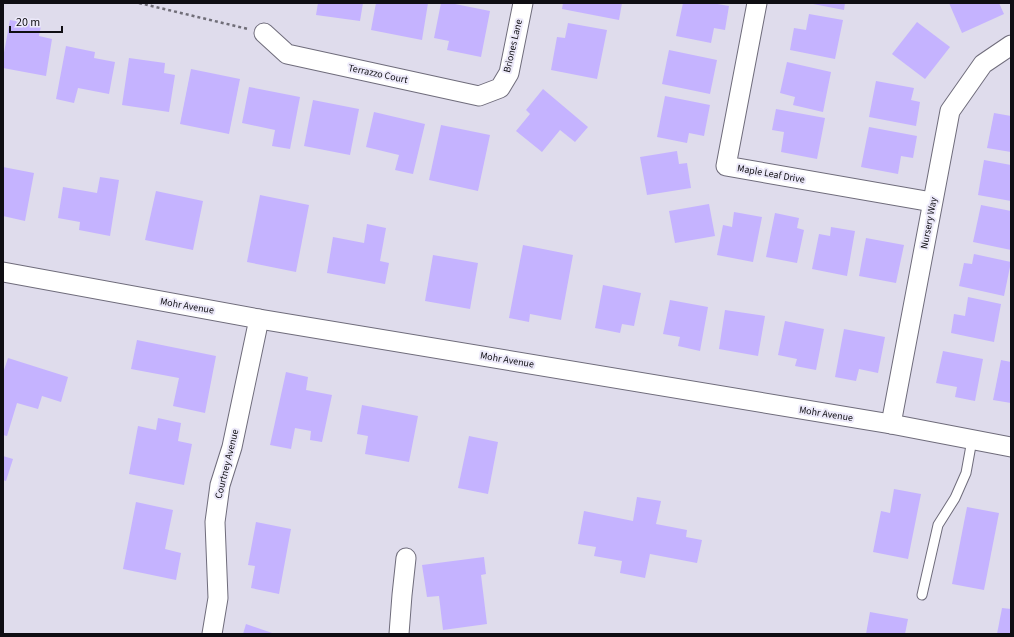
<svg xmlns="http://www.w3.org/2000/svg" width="1014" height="637" viewBox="0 0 1014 637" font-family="'Source Sans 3',sans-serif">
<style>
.building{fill:#c5b3ff}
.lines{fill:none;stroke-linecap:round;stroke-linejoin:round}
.lane-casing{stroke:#6f6c7b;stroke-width:11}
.street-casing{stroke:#6f6c7b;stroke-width:21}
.path{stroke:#706e78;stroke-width:2.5;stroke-dasharray:3 3;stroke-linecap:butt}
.lane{stroke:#fff;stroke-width:9}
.street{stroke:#fff;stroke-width:19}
.labels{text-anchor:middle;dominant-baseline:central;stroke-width:4;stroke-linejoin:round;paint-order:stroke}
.street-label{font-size:10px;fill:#0f0e13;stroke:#ece9f9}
</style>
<rect width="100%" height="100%" fill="#dfdcec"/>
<g class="building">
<path d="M318 3H363L360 21 316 15Z"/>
<path d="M376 3H404L410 4V3H428L422 40 371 30Z"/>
<path d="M441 3H450L490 11 481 57 447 50 449 41 434 38Z"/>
<path d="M563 3H622L619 20 562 9Z"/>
<path d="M683 3H712L729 6 725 30 714 28 711 43 676 36Z"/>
<path d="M813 3H845L844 10 813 4Z"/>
<path d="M949 3H999L1004 14 962 33Z"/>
<path d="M809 14 843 20 835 59 790 50 794 28 806 30Z"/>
<path d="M10 20 41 26 39 36 52 39 46 76 3 68V58Z"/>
<path d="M917 22 950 47 925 79 892 54Z"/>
<path d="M568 23 607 30 597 79 551 70 557 37 565 38Z"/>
<path d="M66 46 95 52 94 58 115 62 109 94 78 88 74 103 56 99Z"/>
<path d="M669 50 717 60 710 94 662 84Z"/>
<path d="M129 58 165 63 164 73 175 75 169 112 122 105Z"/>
<path d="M787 62 831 72 823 112 793 105 795 97 780 93Z"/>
<path d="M191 69 240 79 229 134 180 124Z"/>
<path d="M876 81 914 88 911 100 920 102 916 126 869 117Z"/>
<path d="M249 87 300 97 290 149 272 146 275 130 242 123Z"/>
<path d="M543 89 588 127 575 142 560 130 542 152 516 131 530 114 526 110Z"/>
<path d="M665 96 710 105 704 136 689 133 687 143 657 137Z"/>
<path d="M313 100 359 109 350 155 304 146Z"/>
<path d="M776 109 825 118 817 159 781 152 784 132 772 130Z"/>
<path d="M374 112 425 124 413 174 395 170 399 155 366 147Z"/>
<path d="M994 113 1011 116V152L987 148Z"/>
<path d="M441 125 490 135 478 191 429 180Z"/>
<path d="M869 127 917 136 913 158 901 156 898 174 861 167Z"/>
<path d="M677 151 679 164 687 163 691 188 647 195 640 157Z"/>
<path d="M984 160 1011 165V201L978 195Z"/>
<path d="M3 167 34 173 25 221 3 216Z"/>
<path d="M100 177 119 180 110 236 79 230 80 222 58 218 63 187 97 193Z"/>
<path d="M156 191 203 201 193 250 145 240Z"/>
<path d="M260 195 309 205 296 272 247 262Z"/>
<path d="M709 204 715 236 675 243 669 211Z"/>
<path d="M981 205 1011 211V250L973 242Z"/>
<path d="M734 212 762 217 753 262 717 255 723 225 732 227Z"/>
<path d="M775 213 799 218 797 228 804 230 797 263 766 257Z"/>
<path d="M367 224 386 228 380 261 389 263 385 284 327 273 333 237 364 243Z"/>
<path d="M831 227 855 231 847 276 812 269 819 234 830 236Z"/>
<path d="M866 238 904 245 896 283 859 276Z"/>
<path d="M523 245 573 255 561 320 530 314 529 322 509 318Z"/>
<path d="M974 254 1011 262 1004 296 959 286 964 263 972 264Z"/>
<path d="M433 255 478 263 470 309 425 301Z"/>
<path d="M603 285 641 293 634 326 622 324 620 333 595 328Z"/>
<path d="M968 297 1001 304 994 342 951 333 954 314 965 316Z"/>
<path d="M670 300 708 307 700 351 678 346 680 337 663 334Z"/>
<path d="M725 310 765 316 758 356 719 349Z"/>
<path d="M785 321 824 329 816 370 795 366 797 359 778 355Z"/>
<path d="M844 329 885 337 878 373 859 369 856 381 835 377Z"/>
<path d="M137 340 216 356 205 413 173 406 179 378 131 369Z"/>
<path d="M943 351 983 359 975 401 955 397 957 387 936 383Z"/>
<path d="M8 358 68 377 61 402 42 396 38 409 17 403 7 436 3 435V373Z"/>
<path d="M1001 360 1011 362V403L993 400Z"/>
<path d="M286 372 308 377 306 390 332 395 322 442 310 440 311 431 295 428 291 449 270 445Z"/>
<path d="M362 405 418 416 409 462 365 454 368 436 357 434Z"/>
<path d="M158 418 181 423 178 441 192 444 184 485 129 474 138 426 156 430Z"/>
<path d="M469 436 498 442 488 494 458 488Z"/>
<path d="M3 456 13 459 6 481 3 480Z"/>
<path d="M894 489 921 494 908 559 873 552 881 511 890 513Z"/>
<path d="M637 497 661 501 656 524 687 530 686 537 702 540 697 563 650 554 645 578 620 573 622 561 594 556 596 547 578 544 584 511 633 521Z"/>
<path d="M136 502 173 510 165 549 181 553 176 580 123 569Z"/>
<path d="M967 507 999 513 984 590 952 584Z"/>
<path d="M256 522 291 529 279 594 251 588 255 566 248 565Z"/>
<path d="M484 557 486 574 481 575 487 624 443 630 439 596 427 597 422 565Z"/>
<path d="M1002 608 1011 609V634H997Z"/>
<path d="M870 612 908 619 905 634H866Z"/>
<path d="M246 624 275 634H243Z"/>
</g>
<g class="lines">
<defs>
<path id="lane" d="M922 595 938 525 955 498 966 473 972 440"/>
<g id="street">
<path d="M757 3 726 166 932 202"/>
<path d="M264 33 287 54 479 96 500 88 509 73 523 3"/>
<path d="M3 272 259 319 891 424 1011 447"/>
<path d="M891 424 950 111 983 64 1011 45"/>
<path d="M212 634 218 598 215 522 220 485 232 447 259 319"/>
<path d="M399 634 402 595 406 558"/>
</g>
</defs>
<use href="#lane" class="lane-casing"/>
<use href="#street" class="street-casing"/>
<path class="path" d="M139 3 248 29"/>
<use href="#lane" class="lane"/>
<use href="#street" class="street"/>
</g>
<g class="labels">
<g class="street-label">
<text transform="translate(513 46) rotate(-77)">Briones Lane</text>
<text transform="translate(378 74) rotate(12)">Terrazzo Court</text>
<text transform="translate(771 174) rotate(10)">Maple Leaf Drive</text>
<text transform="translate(929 223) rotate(-79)">Nursery Way</text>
<text transform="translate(187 306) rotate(10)">Mohr Avenue</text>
<text transform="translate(507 360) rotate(10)">Mohr Avenue</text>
<text transform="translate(826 414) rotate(9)">Mohr Avenue</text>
<text transform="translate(227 464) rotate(-76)">Courtney Avenue</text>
</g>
</g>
<rect width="1014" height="637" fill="none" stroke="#0f0e13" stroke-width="8"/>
<path d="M10 26v6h52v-6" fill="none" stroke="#0f0e13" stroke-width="2"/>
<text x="16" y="26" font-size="12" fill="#0f0e13" stroke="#ece9f9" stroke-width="3" paint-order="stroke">20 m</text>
</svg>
